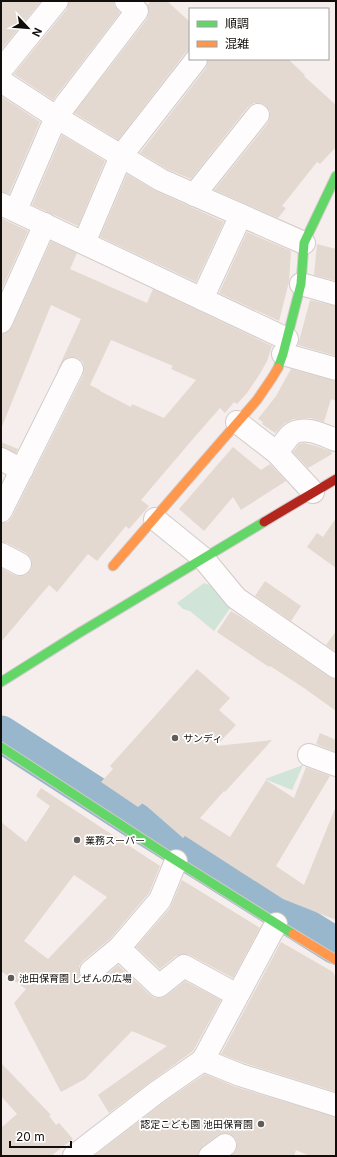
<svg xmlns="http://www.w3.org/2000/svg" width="337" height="1157" viewBox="0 0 337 1157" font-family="Inter,'Noto Sans JP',sans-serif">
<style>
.green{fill:#d0e4d8}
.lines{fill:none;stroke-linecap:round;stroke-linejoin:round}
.river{stroke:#98b7cc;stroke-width:37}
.building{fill:#e4d9d1;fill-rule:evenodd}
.street-casing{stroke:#d1cbc9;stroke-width:24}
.fast-casing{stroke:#d1cbc9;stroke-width:11}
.slow-casing{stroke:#d1cbc9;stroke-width:11}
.jam-casing{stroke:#d1cbc9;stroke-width:11}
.street{stroke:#fefcfc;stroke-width:22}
.fast{stroke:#63d668;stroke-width:9}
.slow{stroke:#ff974d;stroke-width:9}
.jam{stroke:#b3261e;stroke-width:9}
.poi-dot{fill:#615c5a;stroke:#fff;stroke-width:1.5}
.labels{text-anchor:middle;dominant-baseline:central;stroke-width:3.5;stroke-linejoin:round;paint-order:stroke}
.poi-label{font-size:10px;fill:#120e0c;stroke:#fff;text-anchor:start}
</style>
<rect width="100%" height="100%" fill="#f5eeec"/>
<g class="green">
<path d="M204 583 218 588 231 607 214 631 190 611 183 609 177 603Z"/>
<path d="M303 765 292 790 265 779Z"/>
</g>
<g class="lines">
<path class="river" d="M1 734 142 825 336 946"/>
</g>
<g class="building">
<path d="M1 1H41L1 50Z"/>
<path d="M69 1H114V5L120 13 53 100 14 74 67 9Z"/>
<path d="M151 1H167L190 22V49L186 52 118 140 74 113 147 19 149 13 147 5Z"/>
<path d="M208 59H288L305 75 304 76 336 105V147L320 164 317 162 282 206 286 208 278 218 214 190 268 123 270 117V111L265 105 259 103H254L248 107 191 179 167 169 140 153 206 68Z"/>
<path d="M1 96 40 122 9 194 1 192Z"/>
<path d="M62 135 105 161 78 226 32 205Z"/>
<path d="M127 174 156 191 224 222 196 282 100 237Z"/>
<path d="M1 218 28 231 1 291Z"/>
<path d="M247 232 291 251 289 282 279 321 219 293Z"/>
<path d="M51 241 77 253 70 269 147 303 153 289 272 346 267 361 261 372 247 393 237 404 234 402 225 413 220 408 192 440 141 500 149 506 129 529 126 526 97 561 88 554 57 592 49 585 1 642V568L14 575 21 576 26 575 31 570 32 564 31 558 26 553 7 543 1 542V523L8 522 12 517 83 375 84 369 83 362 78 358 71 357 65 359 57 371 81 319 51 305 1 429V334L8 332 12 327ZM111 340 173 366 171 369 196 380 164 418 132 404 131 407 100 391V390L90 385Z"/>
<path d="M317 244 336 249V281L314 275Z"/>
<path d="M310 300 336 306V356L298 345Z"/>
<path d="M291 369 336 381V401L331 399 324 422 310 418 294 419 285 423 275 433 262 424 263 422 258 419 276 396Z"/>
<path d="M1 442 18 449 16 453 1 447Z"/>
<path d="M304 443 316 446 331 451 332 454 308 468 293 452 299 444Z"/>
<path d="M233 447 261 470 270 464 286 481 241 510 233 497 204 531 179 509Z"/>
<path d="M336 518V568L307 547 317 533 323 537Z"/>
<path d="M265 581 301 606 291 621 255 596Z"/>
<path d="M231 611 241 617 329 677 336 679V711L304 688 270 666 269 667 217 632Z"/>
<path d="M336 631V652L326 645Z"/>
<path d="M197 669 230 698 219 710 236 725 216 746 272 740 225 792 224 791 200 818 230 837 266 780 294 798 306 767 330 776 276 866 304 885 336 806V920L283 899 185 836 183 838 143 803 138 807 101 782 113 769 110 766Z"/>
<path d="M320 733 336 740V752L316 744Z"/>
<path d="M41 788 160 866 149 893 110 939 83 961 79 966V973L82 979 87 983H93L99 981 118 965 150 995 155 998H161L166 996 185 981 221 1000 193 1051 150 1082 109 1113 98 1095 167 1046 132 1031 85 1079 61 1092 14 1003 26 989 1 971V822L26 842 50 806 36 796ZM74 875 107 897 48 959 24 941Z"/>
<path d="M182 880 260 928 233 978 190 955 183 954 176 956 160 969 136 947 170 908Z"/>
<path d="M281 942 333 972 336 978V1092L244 1063 221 1054Z"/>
<path d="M1 1063 51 1115 49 1116 56 1125 59 1123 73 1139 51 1156H1V1128L17 1114 1 1096Z"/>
<path d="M205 1074 236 1087 336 1117V1156H310L296 1150 294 1156H231L236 1150 237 1143 235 1138 230 1134 224 1133 218 1135 203 1146 199 1151 198 1156H94L164 1102Z"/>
</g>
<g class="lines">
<defs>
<g id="street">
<path d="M1 70 57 1"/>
<path d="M1 81 56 117 161 180 304 243"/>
<path d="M194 195 258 115"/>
<path d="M1 204 287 339"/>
<path d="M16 210 56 117 137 11 126 1"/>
<path d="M84 243 121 156 196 60"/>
<path d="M301 284 336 294"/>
<path d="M202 299 241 215"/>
<path d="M1 322 45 224"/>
<path d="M283 354 336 369"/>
<path d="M237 422 277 453 313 492"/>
<path d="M277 453C281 447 287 437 293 433 307 426 323 435 336 440"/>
<path d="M1 459 22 470"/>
<path d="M1 511 72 369"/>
<path d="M155 519 203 558 236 598 336 667"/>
<path d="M1 554 20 564"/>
<path d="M309 755 336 765"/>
<path d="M276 924 203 1060 240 1075 336 1105"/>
<path d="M119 948 159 986 184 966 237 995"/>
<path d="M91 971 119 948 160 900 176 861"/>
<path d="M74 1156 157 1092 203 1060"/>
<path d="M210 1156 225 1145"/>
</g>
<g id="fast">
<path d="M278 368 283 354 301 284 304 243 336 176"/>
<path d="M1 682 79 633 264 522"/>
<path d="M1 747 167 855 293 934"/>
</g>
<g id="slow">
<path d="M113 566 257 400 272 378 278 368"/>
<path d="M293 934 336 960"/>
</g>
<path id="jam" d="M264 522 336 479"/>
</defs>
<use href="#street" class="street-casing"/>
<use href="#fast" class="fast-casing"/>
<use href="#slow" class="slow-casing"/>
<use href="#jam" class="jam-casing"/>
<use href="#street" class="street"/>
<use href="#fast" class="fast"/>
<use href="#slow" class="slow"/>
<use href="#jam" class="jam"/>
</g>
<g class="poi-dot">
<circle cx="175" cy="738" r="4"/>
<circle cx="77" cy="840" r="4"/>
<circle cx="11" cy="978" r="4"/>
<circle cx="261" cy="1124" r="4"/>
</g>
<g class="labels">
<g class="poi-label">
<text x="183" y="738">サンディ</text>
<text x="85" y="840">業務スーパー</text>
<text x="19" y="978">池田保育園 しぜんの広場</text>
<text x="253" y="1124" text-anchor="end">認定こども園 池田保育園</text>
</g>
</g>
<rect width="337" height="1157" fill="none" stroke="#120e0c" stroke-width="4"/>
<rect x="189" y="8" width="140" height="52" fill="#ffffff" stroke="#a09f9e"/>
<rect x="197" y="21" width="20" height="6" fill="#63d668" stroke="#a09f9e"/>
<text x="225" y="28" font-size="12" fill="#120e0c">順調</text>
<rect x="197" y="41" width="20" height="6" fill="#ff974d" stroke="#a09f9e"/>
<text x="225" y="48" font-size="12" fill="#120e0c">混雑</text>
<g transform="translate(28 28) rotate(116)" stroke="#ffffff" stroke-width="3" paint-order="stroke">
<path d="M0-3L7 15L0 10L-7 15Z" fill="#120e0c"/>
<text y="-6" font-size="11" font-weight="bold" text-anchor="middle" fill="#120e0c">N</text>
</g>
<path d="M10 1141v6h61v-6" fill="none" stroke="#120e0c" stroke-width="2"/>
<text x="16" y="1141" font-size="12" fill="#120e0c" stroke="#ffffff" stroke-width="3" paint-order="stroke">20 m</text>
</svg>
